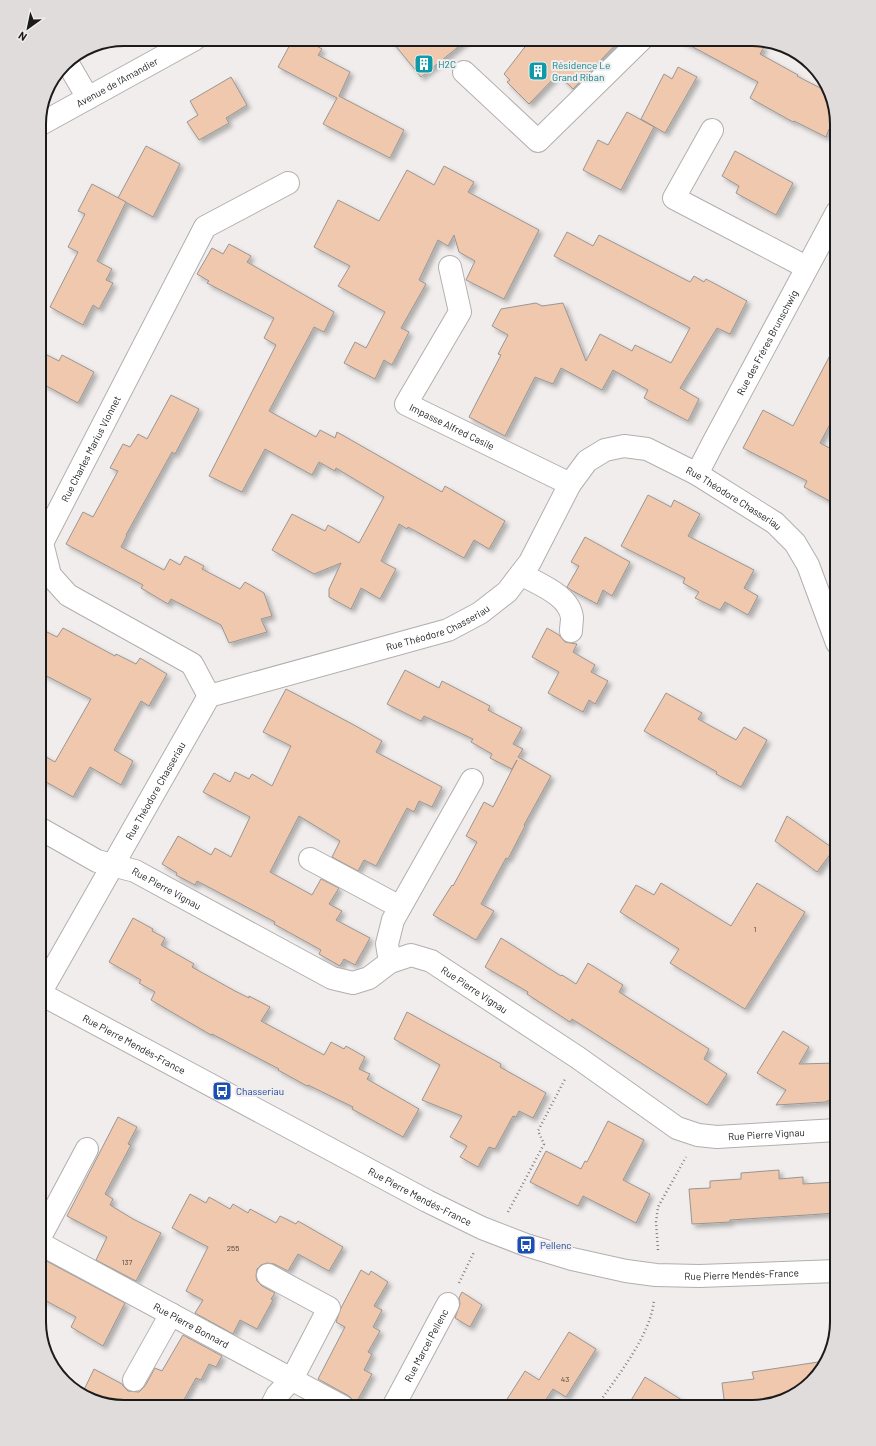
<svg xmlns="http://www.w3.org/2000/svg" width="876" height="1446" viewBox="0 0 876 1446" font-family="Barlow,sans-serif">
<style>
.building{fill:#f0c8ad;stroke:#999694;filter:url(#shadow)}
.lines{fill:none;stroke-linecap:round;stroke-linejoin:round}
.minor-casing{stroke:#b2afae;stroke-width:24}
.major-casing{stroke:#b2afae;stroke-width:24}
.path{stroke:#828080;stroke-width:2.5;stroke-dasharray:1 3;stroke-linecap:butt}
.minor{stroke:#fff;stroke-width:22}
.major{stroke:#fff;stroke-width:22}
.labels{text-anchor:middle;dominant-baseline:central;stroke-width:4;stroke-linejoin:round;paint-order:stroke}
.number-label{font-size:8px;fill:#514640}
.culture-label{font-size:10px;fill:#0d838f;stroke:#f0edec;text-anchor:start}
.street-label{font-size:10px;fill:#1c1b1b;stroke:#f0edec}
.transit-label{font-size:10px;fill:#164399;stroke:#f0edec;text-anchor:start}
.rim{fill:none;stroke:#1c1b1b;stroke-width:2}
</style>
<defs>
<filter id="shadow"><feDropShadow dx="3.5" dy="3.5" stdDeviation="2" flood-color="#0004"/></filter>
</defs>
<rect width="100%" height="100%" fill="#f0edec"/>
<g class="building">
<path d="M293 39H304L322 49 318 55 350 72 339 96 404 130 390 158 323 124 337 98 278 67Z"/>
<path d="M390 39H468L421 77Z"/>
<path d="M531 39H621L573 89 558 74 529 104 507 82 510 80 504 74Z"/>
<path d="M678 39H749L764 47 760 54 798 75 797 76 830 93 837 124V134L829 129 826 137 794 121 793 122 750 98 758 82Z"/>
<path d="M678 67 697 77 665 133 641 119 664 74 672 79Z"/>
<path d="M231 77 247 105 226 118 229 123 199 140 187 122 198 115 190 101Z"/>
<path d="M627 112 654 127 621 190 583 170 598 140 608 145Z"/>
<path d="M146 146 180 164 153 217 118 198Z"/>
<path d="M735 151 793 183 776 215 736 193 739 186 722 176Z"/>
<path d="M444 166 474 182 468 192 539 230 504 299 466 280 475 261 459 252 454 235 448 246 438 240 419 280 426 284 401 328 409 332 392 365 384 360 375 379 344 363 355 342 366 348 385 312 338 286 350 266 314 247 338 200 379 221 407 170 434 185Z"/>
<path d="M92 184 126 202 97 261 112 269 106 280 113 283 99 309 93 305 83 325 50 307 78 252 68 247 85 214 78 211Z"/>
<path d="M567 232 593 246 599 235 690 282 694 276 704 282 706 279 747 301 730 334 717 328 680 388 699 399 688 421 644 398 648 390 613 370 602 390 561 368 553 384 535 377 505 436 469 417 501 355 498 354 508 335 492 326 501 309 536 303 542 306 563 303 586 361 600 334 632 351 635 345 671 363 690 328 554 256Z"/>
<path d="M229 244 251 256 247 262 334 312 324 332 314 327 269 411 316 437 320 430 335 438 337 432 442 492 445 486 505 521 489 549 474 540 464 558 408 527 407 529 399 524 381 561 396 569 380 599 361 588 351 609 329 597V589L341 563 314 574 272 550 292 514 325 531 328 525 359 543 384 497 336 468 335 471 319 462 312 475 265 449 242 492 209 476 276 345 264 338 274 318 207 283 209 281 197 274 212 248 223 254Z"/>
<path d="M837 342V411L820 443 837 452V505L804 487 807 481 743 448 763 410 793 426Z"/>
<path d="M39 351 59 361 62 355 94 372 78 403 39 382Z"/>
<path d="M171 395 199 409 175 454 172 452 126 535H127L121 547 164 570 170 559 180 565 185 556 204 566 202 569 240 589 245 582 264 593 272 616 261 619 267 632 229 643 221 625 171 599 168 604 141 588 143 585 66 544 83 512 93 517 118 471 110 468 123 444 130 447 138 434 147 439Z"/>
<path d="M648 495 671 507 674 500 700 514 688 536 754 570 744 588 758 596 748 615 725 602 720 610 695 598 699 592 683 583 685 578 621 546Z"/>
<path d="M585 537 630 562 612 596 603 590 597 604 571 590 567 587 579 566 571 562Z"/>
<path d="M39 628 57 637 63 628 115 656 116 654 136 664 140 658 167 674 149 706 141 701 114 750 133 761 121 785 90 767 73 797 39 778V753L55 762 91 699 39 672Z"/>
<path d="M547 628 559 635 565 642 577 644 573 652 595 665 591 672 608 681 595 704 589 700 583 712 548 693 559 672 532 657Z"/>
<path d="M405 670 439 688 442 681 490 706 488 710 522 728 513 744 523 749 518 757 551 776 524 825 525 826 508 859 506 858 481 904 494 911 476 940 433 915 452 885 453 886 477 842 466 836 484 802 493 807 517 760 512 769 490 758 492 754 471 742 473 739 424 716 421 721 387 704Z"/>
<path d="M286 689 354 725 382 741 376 752 442 787 432 807 419 801 414 812 407 808 376 866 364 860 358 871 332 857 340 841 299 816 270 872 312 895 321 879 339 888 329 904 342 911 336 920 370 938 355 965 344 959 340 966 319 954 321 950 274 924 275 922 197 881 195 885 176 875 177 873 162 864 178 836 211 855 215 848 231 857 250 817 203 792 214 773 230 782 235 772 249 779 252 774 272 786 291 746 263 732Z"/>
<path d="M666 693 702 713 698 719 736 740 744 727 767 740 741 787 716 774 717 772 644 731Z"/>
<path d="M787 816 834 849 817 872 775 841Z"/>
<path d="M661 883 731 926 757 883 805 912 745 1009 670 963 679 949 620 912 636 885 654 895Z"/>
<path d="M133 918 153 929 152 931 165 938 161 945 194 964 192 967 235 991 249 998V996L270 1007 261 1021 324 1055 331 1042 344 1049 346 1046 365 1057 359 1069 370 1074 367 1079 419 1109 403 1137 352 1109 353 1107 308 1085 307 1086 278 1070 279 1069 212 1034 211 1035 151 1000 155 992 139 983 141 980 109 962Z"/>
<path d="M501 938 561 976 562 975 576 984 588 963 623 985 619 992 709 1049 704 1059 727 1074 707 1105 572 1019 570 1022 527 994 528 992 485 967Z"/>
<path d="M407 1012 501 1064 500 1067 546 1093 533 1118 519 1111 516 1117 513 1116 495 1149 489 1147 478 1167 460 1157 467 1146 450 1137 462 1116 422 1100 440 1065 394 1039Z"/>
<path d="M783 1031 809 1047 799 1064 837 1063V1086H835V1098L825 1102 776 1105 786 1090 757 1073Z"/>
<path d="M118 1117 137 1127 128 1144 131 1145 105 1194 113 1199 110 1205 133 1219 161 1233 136 1281 96 1260 107 1237 67 1216Z"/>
<path d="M608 1121 644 1140 623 1180 650 1194 636 1223 583 1196 578 1206 530 1182 546 1151 581 1169 585 1161 587 1162Z"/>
<path d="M779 1170V1179L803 1177V1184L837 1182V1213L730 1220V1222L692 1224 689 1189 710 1188V1181L741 1179V1173Z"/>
<path d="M190 1194 206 1203 209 1197 230 1209 233 1204 248 1213 250 1209 276 1223 280 1216 296 1224 298 1221 343 1247 329 1271 298 1254 288 1271 274 1264 267 1263 261 1265 257 1269 256 1276 257 1281 262 1286 275 1293 271 1299 273 1300 257 1329 240 1320 233 1334 195 1313 203 1300 186 1291 208 1247 172 1228Z"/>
<path d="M39 1257 125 1303 103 1346 71 1327 76 1317 39 1297Z"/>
<path d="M361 1270 369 1275 371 1271 388 1282 374 1306 382 1310 373 1327 380 1331 368 1352 372 1354 364 1370 372 1374 355 1405 353 1400 349 1396 318 1379 345 1327 336 1322 341 1308Z"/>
<path d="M462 1292 482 1305 470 1327 455 1318 460 1304 459 1298Z"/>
<path d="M569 1332 596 1349 566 1397 553 1389 541 1407H502L525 1371 539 1380Z"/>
<path d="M183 1335 222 1356 216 1367 209 1364 201 1380 196 1378 180 1407H119L82 1394 94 1369 122 1384 124 1387 128 1391 139 1392 145 1386 155 1368 162 1371Z"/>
<path d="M825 1361 823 1369 789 1398 752 1407H725L722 1383 754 1379 752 1372Z"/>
<path d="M645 1377 693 1407H627Z"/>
</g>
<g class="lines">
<defs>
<g id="minor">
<path d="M67 62 88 98"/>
<path d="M464 72 538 141 642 39"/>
<path d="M712 130 674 198 806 267"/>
<path id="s1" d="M450 267 460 312 406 404 570 484"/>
<path id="s2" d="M697 474 713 443 837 212"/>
<path d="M521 574C538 584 570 595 572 618 572 622 571 627 571 631"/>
<path id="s3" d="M209 696 192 664 68 595 50 575 42 543 205 227 288 183"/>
<path id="s4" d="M39 828 97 861 135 871 332 978 353 983 369 978 390 962 411 955 431 961 577 1057 677 1128 698 1135 717 1137 837 1130"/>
<path d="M310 859 400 907"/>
<path d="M390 962 387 944 393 920 472 780"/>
<path id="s5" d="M39 993 427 1201 482 1228 526 1245 572 1259 626 1271 656 1275 699 1276 837 1271"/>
<path id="s6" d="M39 995 209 696 448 630 480 613 507 592 530 562 570 484 587 461 605 450 624 446 647 449 697 474 775 523 795 543 808 565 837 643"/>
<path d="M39 1239 87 1149"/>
<path id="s7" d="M39 1243 343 1407"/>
<path d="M268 1275 329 1308 292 1379 277 1395 271 1407"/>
<path d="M134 1380 171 1314"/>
<path id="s8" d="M393 1407 448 1304"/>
</g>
<g id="major">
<path id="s9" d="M39 125 195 39"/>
</g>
</defs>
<use href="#minor" class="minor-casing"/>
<use href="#major" class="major-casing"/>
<g class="path">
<path d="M508 1212 544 1144 538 1131 565 1079"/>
<path d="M658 1250 656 1222 658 1207 686 1157"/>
<path d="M459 1283 474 1252"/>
<path d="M596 1407C616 1378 652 1334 654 1299"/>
</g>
<use href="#minor" class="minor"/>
<use href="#major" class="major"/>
</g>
<defs>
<symbol id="building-square" viewBox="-11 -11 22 22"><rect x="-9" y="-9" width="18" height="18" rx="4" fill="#0f9aa8" stroke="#f0edec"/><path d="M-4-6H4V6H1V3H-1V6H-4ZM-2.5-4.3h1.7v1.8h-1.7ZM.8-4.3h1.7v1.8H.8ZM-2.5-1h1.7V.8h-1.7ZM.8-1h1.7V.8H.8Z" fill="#fff"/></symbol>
<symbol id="bus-square" viewBox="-11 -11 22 22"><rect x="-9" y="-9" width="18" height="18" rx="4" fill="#1a4fb4" stroke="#f0edec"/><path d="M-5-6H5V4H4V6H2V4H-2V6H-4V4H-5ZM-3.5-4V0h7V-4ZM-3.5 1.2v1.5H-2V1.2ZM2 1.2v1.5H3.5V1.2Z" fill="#fff"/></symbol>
</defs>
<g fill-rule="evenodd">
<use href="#building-square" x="413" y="53" width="22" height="22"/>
<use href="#building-square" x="527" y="60" width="22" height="22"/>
<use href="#bus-square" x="211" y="1080" width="22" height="22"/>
<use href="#bus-square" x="515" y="1234" width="22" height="22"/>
</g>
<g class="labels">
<g class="number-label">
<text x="755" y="929">1</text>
<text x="233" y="1248">255</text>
<text x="127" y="1262">137</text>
<text x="565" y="1379">43</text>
</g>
<g class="culture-label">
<text x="438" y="64">H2C</text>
<text x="552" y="65">Résidence Le<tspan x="552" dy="12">Grand Riban</tspan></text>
</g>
<g class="street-label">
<text stroke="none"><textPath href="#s9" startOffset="89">Avenue de l'Amandier</textPath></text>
<text stroke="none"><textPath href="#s2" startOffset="149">Rue des Frères Brunschwig</textPath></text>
<text stroke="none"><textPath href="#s1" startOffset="204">Impasse Alfred Casile</textPath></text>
<text stroke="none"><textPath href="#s3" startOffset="344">Rue Charles Marius Vionnet</textPath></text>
<text stroke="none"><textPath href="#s6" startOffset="980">Rue Théodore Chasseriau</textPath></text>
<text stroke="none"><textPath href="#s6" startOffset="583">Rue Théodore Chasseriau</textPath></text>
<text stroke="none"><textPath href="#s6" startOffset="235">Rue Théodore Chasseriau</textPath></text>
<text stroke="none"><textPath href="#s4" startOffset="142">Rue Pierre Vignau</textPath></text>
<text stroke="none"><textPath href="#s4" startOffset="490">Rue Pierre Vignau</textPath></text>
<text stroke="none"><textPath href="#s5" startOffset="108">Rue Pierre Mendés-France</textPath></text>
<text stroke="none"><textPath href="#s4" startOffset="826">Rue Pierre Vignau</textPath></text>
<text stroke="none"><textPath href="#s5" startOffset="432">Rue Pierre Mendés-France</textPath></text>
<text stroke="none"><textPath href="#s5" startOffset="768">Rue Pierre Mendés-France</textPath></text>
<text stroke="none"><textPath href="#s7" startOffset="173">Rue Pierre Bonnard</textPath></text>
<text stroke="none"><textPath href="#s8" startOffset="70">Rue Marcel Pellenc</textPath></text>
</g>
<g class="transit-label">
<text x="236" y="1091">Chasseriau</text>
<text x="540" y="1245">Pellenc</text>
</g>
</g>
<path d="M0 0H876V1446H0ZM124 46H752A78 78 0 0 1 830 124V1322A78 78 0 0 1 752 1400H124A78 78 0 0 1 46 1322V124A78 78 0 0 1 124 46Z" fill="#dfdcdb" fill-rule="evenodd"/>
<path class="rim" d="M124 46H752A78 78 0 0 1 830 124V1322A78 78 0 0 1 752 1400H124A78 78 0 0 1 46 1322V124A78 78 0 0 1 124 46Z"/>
<g transform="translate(28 28) rotate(213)" stroke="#f0edec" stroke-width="3" paint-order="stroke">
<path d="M0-3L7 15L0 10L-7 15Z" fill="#1c1b1b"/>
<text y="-6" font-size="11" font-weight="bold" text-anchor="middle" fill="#1c1b1b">N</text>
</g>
</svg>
